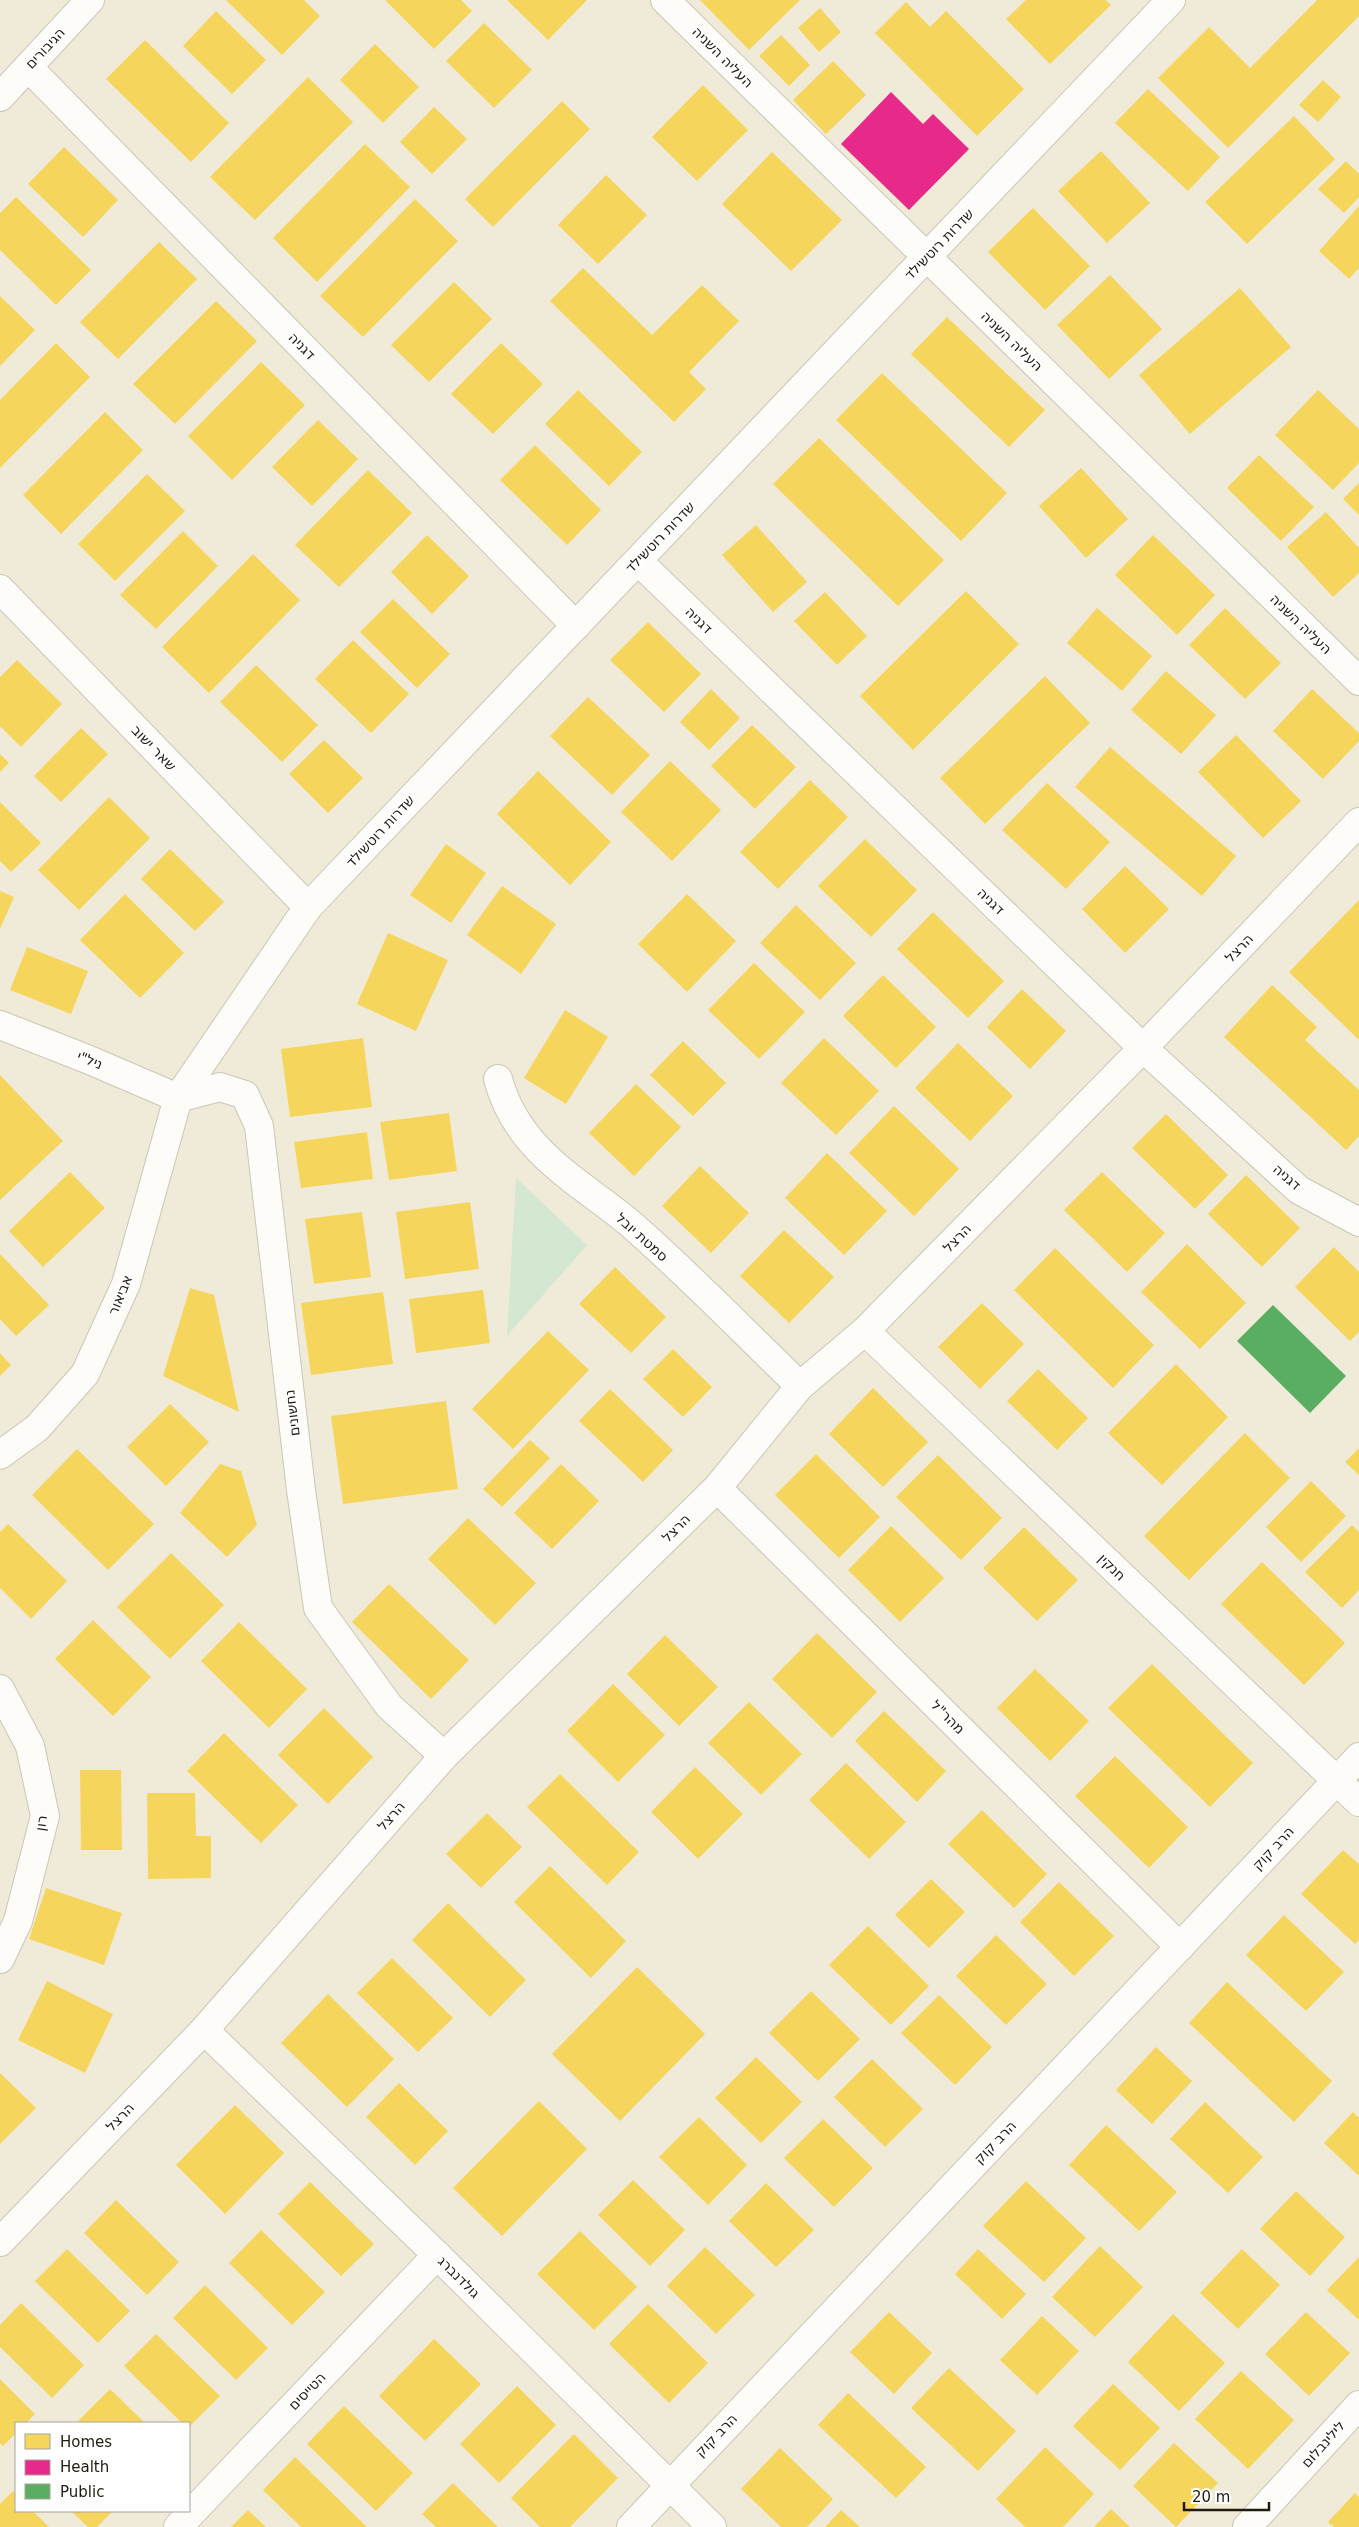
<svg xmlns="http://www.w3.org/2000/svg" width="1359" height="2527" viewBox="0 0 1359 2527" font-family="'DejaVu Sans','Noto Sans Hebrew',sans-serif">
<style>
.green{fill:#d3e7d1}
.homes{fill:#f6d55c}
.health{fill:#e7298a}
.public{fill:#5aae61}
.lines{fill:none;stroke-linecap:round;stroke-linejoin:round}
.minor-casing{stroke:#cac6b7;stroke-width:30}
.minor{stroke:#fdfcf9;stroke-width:28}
.labels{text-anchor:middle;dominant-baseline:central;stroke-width:5;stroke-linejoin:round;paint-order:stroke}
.street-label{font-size:14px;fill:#1f1b0f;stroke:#fefefe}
</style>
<rect width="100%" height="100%" fill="#f0ebd8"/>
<path class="green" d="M516 1178 587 1245 507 1336Z"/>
<g class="homes">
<path d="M226 0H304L320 16 282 55Z"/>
<path d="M385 0H461L472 11 434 49Z"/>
<path d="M507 0H587L548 40Z"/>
<path d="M700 0H800L749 50Z"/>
<path d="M1026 0H1106L1111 5 1050 64 1006 19Z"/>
<path d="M1317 0H1359V16L1228 148 1158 78 1209 27 1250 68Z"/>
<path d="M906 2 930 27 946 11 1024 89 977 136 875 33Z"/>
<path d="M820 8 841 32 819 52 798 28Z"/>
<path d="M216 11 266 60 232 94 183 46Z"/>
<path d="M484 23 532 70 494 108 446 61Z"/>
<path d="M781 35 810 65 789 86 759 56Z"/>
<path d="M145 40 229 123 191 162 106 79Z"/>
<path d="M375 44 419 87 383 123 340 80Z"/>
<path d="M833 61 866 95 826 134 793 100Z"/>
<path d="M308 77 353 122 255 220 210 177Z"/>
<path d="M1323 80 1341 97 1318 122 1299 105Z"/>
<path d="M703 85 748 130 697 181 652 137Z"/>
<path d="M1148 89 1220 157 1188 191 1115 123Z"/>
<path d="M562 101 590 129 493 227 465 199Z"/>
<path d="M434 107 467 139 432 174 400 142Z"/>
<path d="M1294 116 1335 159 1247 244 1205 202Z"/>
<path d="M365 144 410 187 317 282 273 238Z"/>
<path d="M64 147 118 200 83 237 28 184Z"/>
<path d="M1101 151 1150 203 1107 243 1058 191Z"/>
<path d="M772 152 842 220 791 271 722 204Z"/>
<path d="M1346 161 1359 174V197L1344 213 1318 189Z"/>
<path d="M606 175 647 215 598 264 558 225Z"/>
<path d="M16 197 91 270 56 305 0 250V213Z"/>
<path d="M415 199 458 241 363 337 320 296Z"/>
<path d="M1359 206V268L1349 279 1319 251Z"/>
<path d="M1033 208 1090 266 1045 310 988 252Z"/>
<path d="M159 242 197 279 118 359 80 322Z"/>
<path d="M583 268 652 335 702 285 739 321 689 372 706 389 674 422 550 301Z"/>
<path d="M1110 275 1162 329 1109 379 1057 325Z"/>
<path d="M454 282 492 319 429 382 391 345Z"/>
<path d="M1240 288 1291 347 1190 434 1139 375Z"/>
<path d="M0 296 35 330 0 366Z"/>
<path d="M216 301 257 341 175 424 133 384Z"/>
<path d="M947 317 1045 410 1009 447 911 354Z"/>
<path d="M56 343 90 377 0 468V400Z"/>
<path d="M501 343 543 384 493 434 451 394Z"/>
<path d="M261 362 305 405 232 480 188 436Z"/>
<path d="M882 373 1007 493 961 541 836 420Z"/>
<path d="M578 390 642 452 609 486 545 424Z"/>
<path d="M1318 390 1359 429V463L1333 490 1275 435Z"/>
<path d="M105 412 143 450 61 534 23 495Z"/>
<path d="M318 420 358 459 312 506 272 467Z"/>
<path d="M819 438 944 560 898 606 773 484Z"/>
<path d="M535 445 601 510 567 545 500 480Z"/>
<path d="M1259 455 1314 507 1281 541 1227 488Z"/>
<path d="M1081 468 1128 519 1086 558 1039 506Z"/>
<path d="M368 470 412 513 339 587 295 545Z"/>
<path d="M147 474 185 511 115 581 78 544Z"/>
<path d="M1359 483V515L1343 499Z"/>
<path d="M1326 512 1359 548V573L1333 597 1287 547Z"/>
<path d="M756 525 807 582 773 612 722 555Z"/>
<path d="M183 531 218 566 156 629 120 595Z"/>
<path d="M427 535 469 576 432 614 391 572Z"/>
<path d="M1153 535 1215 595 1177 635 1115 575Z"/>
<path d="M253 554 300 600 209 693 162 647Z"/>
<path d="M966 591 1019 644 913 750 860 696Z"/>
<path d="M825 592 867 636 837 665 794 621Z"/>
<path d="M393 599 450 654 417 688 360 632Z"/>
<path d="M1097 608 1152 656 1122 691 1067 643Z"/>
<path d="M1225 608 1281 663 1245 699 1189 645Z"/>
<path d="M648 622 701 674 664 712 610 660Z"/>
<path d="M353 640 409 694 371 733 315 679Z"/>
<path d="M17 660 62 704 21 747 0 726V677Z"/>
<path d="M256 665 318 725 282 762 220 702Z"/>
<path d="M1166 671 1216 715 1181 754 1131 710Z"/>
<path d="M1045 676 1090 723 985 824 940 778Z"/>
<path d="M711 689 740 718 709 750 680 722Z"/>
<path d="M1312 689 1359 733V741L1323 779 1273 731Z"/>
<path d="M588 697 650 755 612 795 550 736Z"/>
<path d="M752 725 796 767 755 809 711 766Z"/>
<path d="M81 728 108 754 61 802 34 776Z"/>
<path d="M1236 735 1301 801 1263 838 1198 772Z"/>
<path d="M324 740 363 778 328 813 289 774Z"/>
<path d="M1110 747 1236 856 1202 896 1075 787Z"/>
<path d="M0 754 9 763 0 772Z"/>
<path d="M670 761 721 810 672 861 621 812Z"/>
<path d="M538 771 611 842 570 885 497 814Z"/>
<path d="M810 780 848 817 778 889 740 852Z"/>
<path d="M1047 783 1110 842 1066 889 1002 830Z"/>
<path d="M109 797 150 838 79 910 38 870Z"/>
<path d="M0 802 41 843 11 872 0 861Z"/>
<path d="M865 839 917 890 871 937 818 886Z"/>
<path d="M446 844 486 873 451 923 410 895Z"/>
<path d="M170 849 224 902 195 931 141 879Z"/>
<path d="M1125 866 1169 909 1125 953 1082 909Z"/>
<path d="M502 886 556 924 521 974 467 935Z"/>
<path d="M0 891 14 897 0 929Z"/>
<path d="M125 894 184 953 140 998 80 940Z"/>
<path d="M687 894 736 941 687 992 638 944Z"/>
<path d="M1359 900V1040L1289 972Z"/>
<path d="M796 905 856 963 820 1000 760 943Z"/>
<path d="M933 912 1004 981 968 1018 897 949Z"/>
<path d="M388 933 448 960 416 1031 357 1004Z"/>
<path d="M27 947 88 971 71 1014 10 990Z"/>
<path d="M754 963 805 1012 759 1059 708 1010Z"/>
<path d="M883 975 936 1027 896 1068 843 1016Z"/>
<path d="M1272 985 1317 1027 1305 1040 1359 1090V1136L1346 1150 1224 1037Z"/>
<path d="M1022 989 1066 1031 1030 1069 987 1027Z"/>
<path d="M565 1010 608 1037 566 1104 524 1078Z"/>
<path d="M363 1038 372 1107 290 1117 281 1049Z"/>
<path d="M824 1038 879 1091 836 1135 781 1083Z"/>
<path d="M683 1041 726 1083 693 1116 650 1075Z"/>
<path d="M958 1043 1013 1096 970 1141 915 1088Z"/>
<path d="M0 1075 63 1141 0 1200Z"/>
<path d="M636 1084 681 1127 634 1176 589 1133Z"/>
<path d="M894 1106 959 1169 914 1216 849 1153Z"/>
<path d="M449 1113 457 1171 389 1180 380 1122Z"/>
<path d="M1166 1114 1228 1175 1195 1209 1132 1148Z"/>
<path d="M367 1132 373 1179 301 1188 294 1142Z"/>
<path d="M827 1153 887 1211 844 1255 785 1198Z"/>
<path d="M700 1166 749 1213 711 1253 662 1206Z"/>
<path d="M70 1172 105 1208 43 1267 9 1231Z"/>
<path d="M1102 1172 1165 1233 1127 1272 1064 1210Z"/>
<path d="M1246 1175 1300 1228 1262 1267 1208 1214Z"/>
<path d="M470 1202 479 1269 405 1279 396 1212Z"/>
<path d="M362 1212 371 1277 314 1284 305 1219Z"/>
<path d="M784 1230 834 1277 789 1323 740 1276Z"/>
<path d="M1187 1244 1246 1303 1200 1349 1141 1292Z"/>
<path d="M1334 1247 1359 1272V1332L1350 1341 1295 1287Z"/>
<path d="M1055 1248 1154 1345 1113 1388 1014 1290Z"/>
<path d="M0 1254 49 1305 16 1336 0 1319Z"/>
<path d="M615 1267 666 1317 631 1353 579 1304Z"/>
<path d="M190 1288 214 1295 239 1412 163 1376Z"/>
<path d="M483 1290 490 1343 416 1353 409 1299Z"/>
<path d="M383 1292 393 1364 311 1375 301 1303Z"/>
<path d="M982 1303 1024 1344 980 1389 938 1347Z"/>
<path d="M548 1331 589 1370 513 1449 472 1409Z"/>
<path d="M673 1349 712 1387 683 1417 643 1379Z"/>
<path d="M0 1353 11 1365 0 1376Z"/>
<path d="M1176 1364 1228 1417 1162 1485 1108 1433Z"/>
<path d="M1038 1369 1088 1418 1057 1450 1007 1401Z"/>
<path d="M873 1388 928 1442 883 1487 829 1434Z"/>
<path d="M610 1389 673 1450 643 1482 579 1421Z"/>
<path d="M446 1401 458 1489 343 1504 331 1416Z"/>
<path d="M170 1404 209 1442 166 1486 127 1447Z"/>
<path d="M1245 1433 1290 1478 1189 1580 1144 1536Z"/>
<path d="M530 1440 550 1458 502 1507 483 1489Z"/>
<path d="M1359 1448V1475L1345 1462Z"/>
<path d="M77 1449 154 1524 108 1570 32 1495Z"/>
<path d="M816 1454 880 1517 839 1558 775 1495Z"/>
<path d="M938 1455 1002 1518 961 1560 896 1497Z"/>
<path d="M220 1464 241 1471 257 1525 227 1557 180 1513Z"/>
<path d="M561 1464 599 1501 552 1549 514 1513Z"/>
<path d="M1311 1481 1346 1516 1301 1562 1266 1527Z"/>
<path d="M468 1518 536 1583 495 1625 428 1559Z"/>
<path d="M8 1524 67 1581 31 1619 0 1588V1532Z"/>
<path d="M1352 1525 1359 1532V1590L1342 1608 1305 1572Z"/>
<path d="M891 1526 944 1578 900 1622 848 1570Z"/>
<path d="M1024 1527 1078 1580 1037 1621 983 1568Z"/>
<path d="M171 1553 224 1605 170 1659 117 1607Z"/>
<path d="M1262 1562 1345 1643 1304 1685 1221 1604Z"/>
<path d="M389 1584 469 1660 431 1699 352 1622Z"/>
<path d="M93 1620 151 1677 113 1716 55 1659Z"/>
<path d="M239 1622 307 1689 269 1728 201 1661Z"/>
<path d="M817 1633 877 1692 832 1738 772 1679Z"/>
<path d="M665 1635 718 1687 679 1726 627 1674Z"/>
<path d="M1152 1664 1253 1763 1210 1807 1108 1708Z"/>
<path d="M1035 1669 1089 1721 1050 1761 997 1708Z"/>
<path d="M613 1684 665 1735 618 1782 567 1731Z"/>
<path d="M749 1702 802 1754 761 1795 708 1743Z"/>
<path d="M324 1708 373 1757 328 1804 278 1755Z"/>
<path d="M884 1711 946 1771 917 1802 855 1741Z"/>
<path d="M224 1733 298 1805 261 1843 187 1771Z"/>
<path d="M1115 1756 1188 1827 1149 1868 1075 1796Z"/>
<path d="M846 1763 906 1822 869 1859 809 1800Z"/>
<path d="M695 1767 743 1814 698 1859 651 1812Z"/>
<path d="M80 1770H121L122 1850H81Z"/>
<path d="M560 1774 639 1852 607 1885 527 1807Z"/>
<path d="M147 1793H195L196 1836H211V1878L148 1879Z"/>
<path d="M982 1810 1047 1874 1014 1908 948 1844Z"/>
<path d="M487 1813 522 1847 481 1888 446 1854Z"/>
<path d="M1343 1850 1359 1864V1940L1355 1944 1301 1894Z"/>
<path d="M550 1866 626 1941 591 1978 514 1902Z"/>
<path d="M931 1879 965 1912 929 1948 895 1915Z"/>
<path d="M1059 1882 1114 1936 1074 1976 1020 1922Z"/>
<path d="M46 1888 122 1913 104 1965 29 1939Z"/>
<path d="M448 1903 526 1980 490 2017 412 1940Z"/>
<path d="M1284 1915 1344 1972 1306 2011 1246 1955Z"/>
<path d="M868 1926 929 1986 891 2025 829 1965Z"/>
<path d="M996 1935 1047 1984 1006 2025 956 1976Z"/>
<path d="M392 1958 453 2018 418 2052 357 1993Z"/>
<path d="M637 1967 705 2034 620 2121 552 2054Z"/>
<path d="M47 1981 113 2014 85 2073 18 2040Z"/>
<path d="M1227 1982 1332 2081 1294 2122 1189 2023Z"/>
<path d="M811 1991 860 2039 818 2081 769 2033Z"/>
<path d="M328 1994 394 2059 347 2107 281 2043Z"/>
<path d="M939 1995 992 2047 955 2085 901 2033Z"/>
<path d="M1156 2047 1192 2081 1152 2124 1116 2090Z"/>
<path d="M756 2057 802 2102 761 2143 715 2098Z"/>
<path d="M872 2059 923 2109 885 2147 834 2097Z"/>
<path d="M0 2073 36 2108 0 2144Z"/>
<path d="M399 2083 448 2131 415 2165 366 2117Z"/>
<path d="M539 2101 587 2149 502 2236 453 2188Z"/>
<path d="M1205 2102 1263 2157 1228 2193 1170 2139Z"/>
<path d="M235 2105 284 2153 225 2214 176 2165Z"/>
<path d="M1353 2112 1359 2118V2176L1324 2143Z"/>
<path d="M699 2117 747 2165 708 2205 659 2157Z"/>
<path d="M823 2119 873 2168 834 2207 784 2158Z"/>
<path d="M1106 2125 1177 2192 1139 2231 1069 2165Z"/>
<path d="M633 2180 685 2230 650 2266 598 2215Z"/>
<path d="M1026 2181 1086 2238 1044 2282 983 2226Z"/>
<path d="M310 2182 374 2244 341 2276 278 2214Z"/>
<path d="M766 2183 814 2230 776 2267 729 2221Z"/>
<path d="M1296 2191 1345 2237 1310 2276 1260 2229Z"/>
<path d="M116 2200 179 2262 147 2295 84 2233Z"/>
<path d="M261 2230 325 2292 292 2325 229 2263Z"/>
<path d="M580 2231 637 2287 594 2330 537 2274Z"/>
<path d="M1100 2246 1143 2287 1095 2337 1052 2297Z"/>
<path d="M705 2247 755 2295 716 2334 667 2286Z"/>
<path d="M67 2249 130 2311 98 2343 35 2281Z"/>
<path d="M978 2249 1026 2294 1002 2319 955 2274Z"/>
<path d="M1242 2249 1280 2285 1238 2329 1200 2293Z"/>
<path d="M1359 2257V2320L1327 2290Z"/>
<path d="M205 2285 268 2348 236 2380 173 2318Z"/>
<path d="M21 2303 84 2365 52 2398 0 2347V2325Z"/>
<path d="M648 2304 708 2363 669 2403 609 2344Z"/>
<path d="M889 2312 932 2353 894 2394 850 2352Z"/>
<path d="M1306 2312 1350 2353 1309 2396 1265 2354Z"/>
<path d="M1173 2314 1225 2363 1179 2411 1128 2362Z"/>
<path d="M1042 2316 1079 2351 1037 2395 1000 2360Z"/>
<path d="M156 2334 220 2396 189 2427V2423H182L124 2366Z"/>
<path d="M434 2339 481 2384 425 2441 379 2396Z"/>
<path d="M949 2368 1016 2431 978 2471 911 2408Z"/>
<path d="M1241 2371 1294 2420 1248 2469 1195 2419Z"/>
<path d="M0 2379 35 2414 26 2423H16V2433L3 2446 0 2443Z"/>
<path d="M1113 2384 1160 2428 1120 2470 1073 2426Z"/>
<path d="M517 2386 556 2425 499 2483 460 2444Z"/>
<path d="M110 2389 145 2423H80L78 2421Z"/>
<path d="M848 2393 926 2467 896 2498 818 2425Z"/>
<path d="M344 2406 413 2473 376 2511 307 2444Z"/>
<path d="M574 2434 618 2478 570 2527H540L511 2498Z"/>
<path d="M1174 2443 1218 2483 1176 2527 1133 2486Z"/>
<path d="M1045 2447 1094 2494 1063 2527H1025L996 2499Z"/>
<path d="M780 2448 833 2499 807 2527H781L741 2489Z"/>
<path d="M295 2457 367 2527H301L263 2490Z"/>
<path d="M453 2483 498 2527H436L422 2514Z"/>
<path d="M13 2491 16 2495V2511H33L49 2527H0V2504Z"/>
<path d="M1355 2493 1359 2497V2527H1334L1328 2522Z"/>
<path d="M1111 2509 1130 2527H1094Z"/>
<path d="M248 2510 266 2527H231Z"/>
<path d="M841 2510 860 2527H825Z"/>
<path d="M71 2511H113L97 2527H88Z"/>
</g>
<path class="health" d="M891 92 923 124 933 114 969 149 909 210 841 144Z"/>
<path class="public" d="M1273 1305 1346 1376 1310 1413 1237 1341Z"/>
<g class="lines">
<defs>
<g id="minor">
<path d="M665 0 1359 681"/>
<path d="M28 67 576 626"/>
<path d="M0 97 90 0"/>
<path d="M638 561 1143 1048 1299 1190 1359 1222"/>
<path d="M0 589 308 907"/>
<path d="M0 1025 87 1059 178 1098"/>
<path d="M498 1079C518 1153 580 1181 633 1226 691 1277 745 1333 800 1386"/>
<path d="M178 1098 220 1087 245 1095 259 1126 301 1490 318 1608 389 1706 444 1756"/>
<path d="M865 1331 1359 1802"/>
<path d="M0 1455 37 1428 85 1374 126 1284 178 1098 308 907 1171 0"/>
<path d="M717 1488 1180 1947"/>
<path d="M0 1689 30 1746 45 1816 18 1921 0 1959"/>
<path d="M204 2030 437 2255 712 2527"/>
<path d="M0 2242 204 2030 444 1756 717 1488 800 1386 865 1331 1143 1048 1359 822"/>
<path d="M178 2527 437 2255"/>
<path d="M631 2527 1359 1757"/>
<path d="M1247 2527 1359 2405"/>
</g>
</defs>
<use href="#minor" class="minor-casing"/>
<use href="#minor" class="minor"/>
</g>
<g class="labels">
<g class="street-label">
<text transform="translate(45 48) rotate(-47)">הגיבורים</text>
<text transform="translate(723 57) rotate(45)">העליה השניה</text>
<text transform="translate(939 244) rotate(-46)">שדרות רוטשילד</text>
<text transform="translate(1012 341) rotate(44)">העליה השניה</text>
<text transform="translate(302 346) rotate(46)">דגניה</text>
<text transform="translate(660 537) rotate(-46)">שדרות רוטשילד</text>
<text transform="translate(699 620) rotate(44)">דגניה</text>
<text transform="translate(1301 624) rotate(44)">העליה השניה</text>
<text transform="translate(154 748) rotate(46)">שאר ישוב</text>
<text transform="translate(380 831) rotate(-47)">שדרות רוטשילד</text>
<text transform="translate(991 901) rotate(44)">דגניה</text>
<text transform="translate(1239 948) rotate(-46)">הרצל</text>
<text transform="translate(90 1060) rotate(22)">ניל"י</text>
<text transform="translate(1287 1177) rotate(41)">דגניה</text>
<text transform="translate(642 1237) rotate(42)">סמטת יובל</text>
<text transform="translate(957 1238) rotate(-46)">הרצל</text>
<text transform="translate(120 1295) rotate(-68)">אביאור</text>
<text transform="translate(292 1413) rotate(-97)">נחשונים</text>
<text transform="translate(676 1528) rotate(-45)">הרצל</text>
<text transform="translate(1112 1567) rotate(44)">חנקין</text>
<text transform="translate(948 1717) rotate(45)">מהר"ל</text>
<text transform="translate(391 1816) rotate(-49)">הרצל</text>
<text transform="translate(41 1823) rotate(-82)">רון</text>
<text transform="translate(1273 1848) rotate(-47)">הרב קוק</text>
<text transform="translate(120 2117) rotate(-46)">הרצל</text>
<text transform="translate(995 2142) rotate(-46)">הרב קוק</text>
<text transform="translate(459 2277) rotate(45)">גולדנברג</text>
<text transform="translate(307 2391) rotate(-46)">הטייסים</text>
<text transform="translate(716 2435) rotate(-46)">הרב קוק</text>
<text transform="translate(1323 2444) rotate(-48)">לילינבלום</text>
</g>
</g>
<rect x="15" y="2422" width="175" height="90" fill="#fefefe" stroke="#a5a39e"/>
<rect x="25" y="2434" width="25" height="15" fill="#f6d55c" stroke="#a5a39e"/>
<text x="60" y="2447" font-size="15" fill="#1f1b0f">Homes</text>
<rect x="25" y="2460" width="25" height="15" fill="#e7298a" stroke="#a5a39e"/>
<text x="60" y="2472" font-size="15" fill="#1f1b0f">Health</text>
<rect x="25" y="2484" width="25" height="15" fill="#5aae61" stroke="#a5a39e"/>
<text x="60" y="2497" font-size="15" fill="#1f1b0f">Public</text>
<path d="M1184 2502v8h85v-8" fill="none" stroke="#1f1b0f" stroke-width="2.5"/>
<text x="1192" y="2502" font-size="15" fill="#1f1b0f" stroke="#fefefe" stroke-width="4" paint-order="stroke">20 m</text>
</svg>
